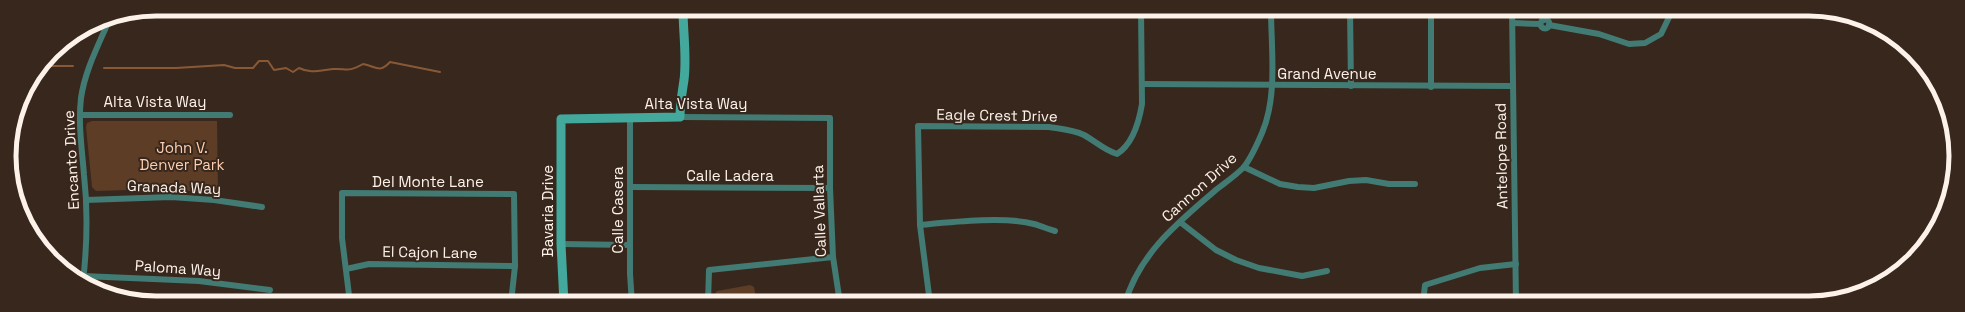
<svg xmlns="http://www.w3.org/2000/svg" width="1965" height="312" viewBox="0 0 1965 312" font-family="'Space Grotesk',sans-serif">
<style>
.green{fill:#5d3d26}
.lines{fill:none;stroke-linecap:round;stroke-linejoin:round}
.stream{stroke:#895936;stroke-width:2}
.street{stroke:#417b73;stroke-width:6}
.secondary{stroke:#43a99c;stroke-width:9}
.labels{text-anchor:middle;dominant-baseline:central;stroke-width:4;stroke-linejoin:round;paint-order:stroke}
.street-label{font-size:15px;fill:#fdf2ea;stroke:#38271c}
.park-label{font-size:15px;fill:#fdcfb0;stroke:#38271c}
.rim{fill:none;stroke:#fdf2ea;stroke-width:5}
</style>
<rect width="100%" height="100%" fill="#38271c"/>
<g class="green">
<path d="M92 121H217L218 193 161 189 96 191 92 187 86 127 87 123Z"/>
<path d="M750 285 754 287 757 303H716L715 294 717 291Z"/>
</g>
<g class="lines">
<g class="stream">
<path d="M43 66H73"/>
<path d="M104 68H176L224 65 235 68H253L259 61H268L274 70 286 68 293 72 299 68C311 74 320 70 333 69 347 68 347 73 363 64 376 66 379 74 390 62L440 72"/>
</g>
<g class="street">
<path d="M1350 9 1351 86"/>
<path d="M1431 9V87"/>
<path d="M1512 9 1516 303"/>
<path d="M1540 9 1543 20"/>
<circle cx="1545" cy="24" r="4.5"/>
<path d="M1513 23 1540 24"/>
<path d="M1549 25 1599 34 1629 44 1645 43 1661 34 1673 9"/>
<path d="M1142 84 1513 86"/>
<path d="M80 115H230"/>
<path d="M630 117V274L632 303"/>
<path d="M680 117 830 118V188L833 257 840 303"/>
<path d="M1244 167 1280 184 1298 187 1314 188 1349 181 1366 180 1389 184H1415"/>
<path d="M630 187 830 188"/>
<path d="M86 200 171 197 214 200 262 207"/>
<path d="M1180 222 1216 250 1236 260 1259 268 1302 276 1327 271"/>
<path d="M920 225C951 222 1005 216 1034 224 1041 226 1048 229 1055 231"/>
<path d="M561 244 630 245"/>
<path d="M346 269 369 264 515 266"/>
<path d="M83 276 199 281 270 290"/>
<path d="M83 282C87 246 88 210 84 175 82 149 78 124 81 98 85 70 99 44 110 18"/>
<path d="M350 303 342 238V193L514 194 515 266 511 303"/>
<path d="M708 303 709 270 833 257"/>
<path d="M930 303 920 225 918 126 1049 127C1061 129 1073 130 1084 135 1095 141 1104 150 1117 154 1133 144 1139 122 1142 104L1141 9"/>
<path d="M1125 303C1140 252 1179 222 1217 189 1226 182 1235 176 1243 168 1251 159 1257 144 1262 133 1278 95 1271 49 1271 9"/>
<path d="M1423 303 1425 285 1480 268 1516 264"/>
</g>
<path class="secondary" d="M564 303 561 244V119L680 117C680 104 682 93 684 80 687 57 683 32 683 9"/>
</g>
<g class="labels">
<g class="street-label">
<text x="1327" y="73">Grand Avenue</text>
<text x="155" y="101">Alta Vista Way</text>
<text x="696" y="103">Alta Vista Way</text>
<text transform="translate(997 115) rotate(1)">Eagle Crest Drive</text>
<text transform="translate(1501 156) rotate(-91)">Antelope Road</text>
<text transform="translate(71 160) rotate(-93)">Encanto Drive</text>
<text x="730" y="175">Calle Ladera</text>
<text x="428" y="181">Del Monte Lane</text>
<text transform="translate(174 187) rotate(2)">Granada Way</text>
<text transform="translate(1199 187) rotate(-42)">Cannon Drive</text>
<text transform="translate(617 210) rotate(-90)">Calle Casera</text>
<text transform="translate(547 211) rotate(-90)">Bavaria Drive</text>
<text transform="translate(819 211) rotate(-92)">Calle Vallarta</text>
<text transform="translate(430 252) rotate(1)">El Cajon Lane</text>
<text transform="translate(178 268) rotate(4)">Paloma Way</text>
</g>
<g class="park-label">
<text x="182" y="147">John V.<tspan x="182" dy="17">Denver Park</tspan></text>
</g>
</g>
<path d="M0 0H1965V312H0ZM156 16H1809A140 140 0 0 1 1949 156V156A140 140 0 0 1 1809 296H156A140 140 0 0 1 16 156V156A140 140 0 0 1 156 16Z" fill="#38271c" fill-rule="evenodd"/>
<path class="rim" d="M156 16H1809A140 140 0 0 1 1949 156V156A140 140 0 0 1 1809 296H156A140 140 0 0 1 16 156V156A140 140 0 0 1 156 16Z"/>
</svg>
